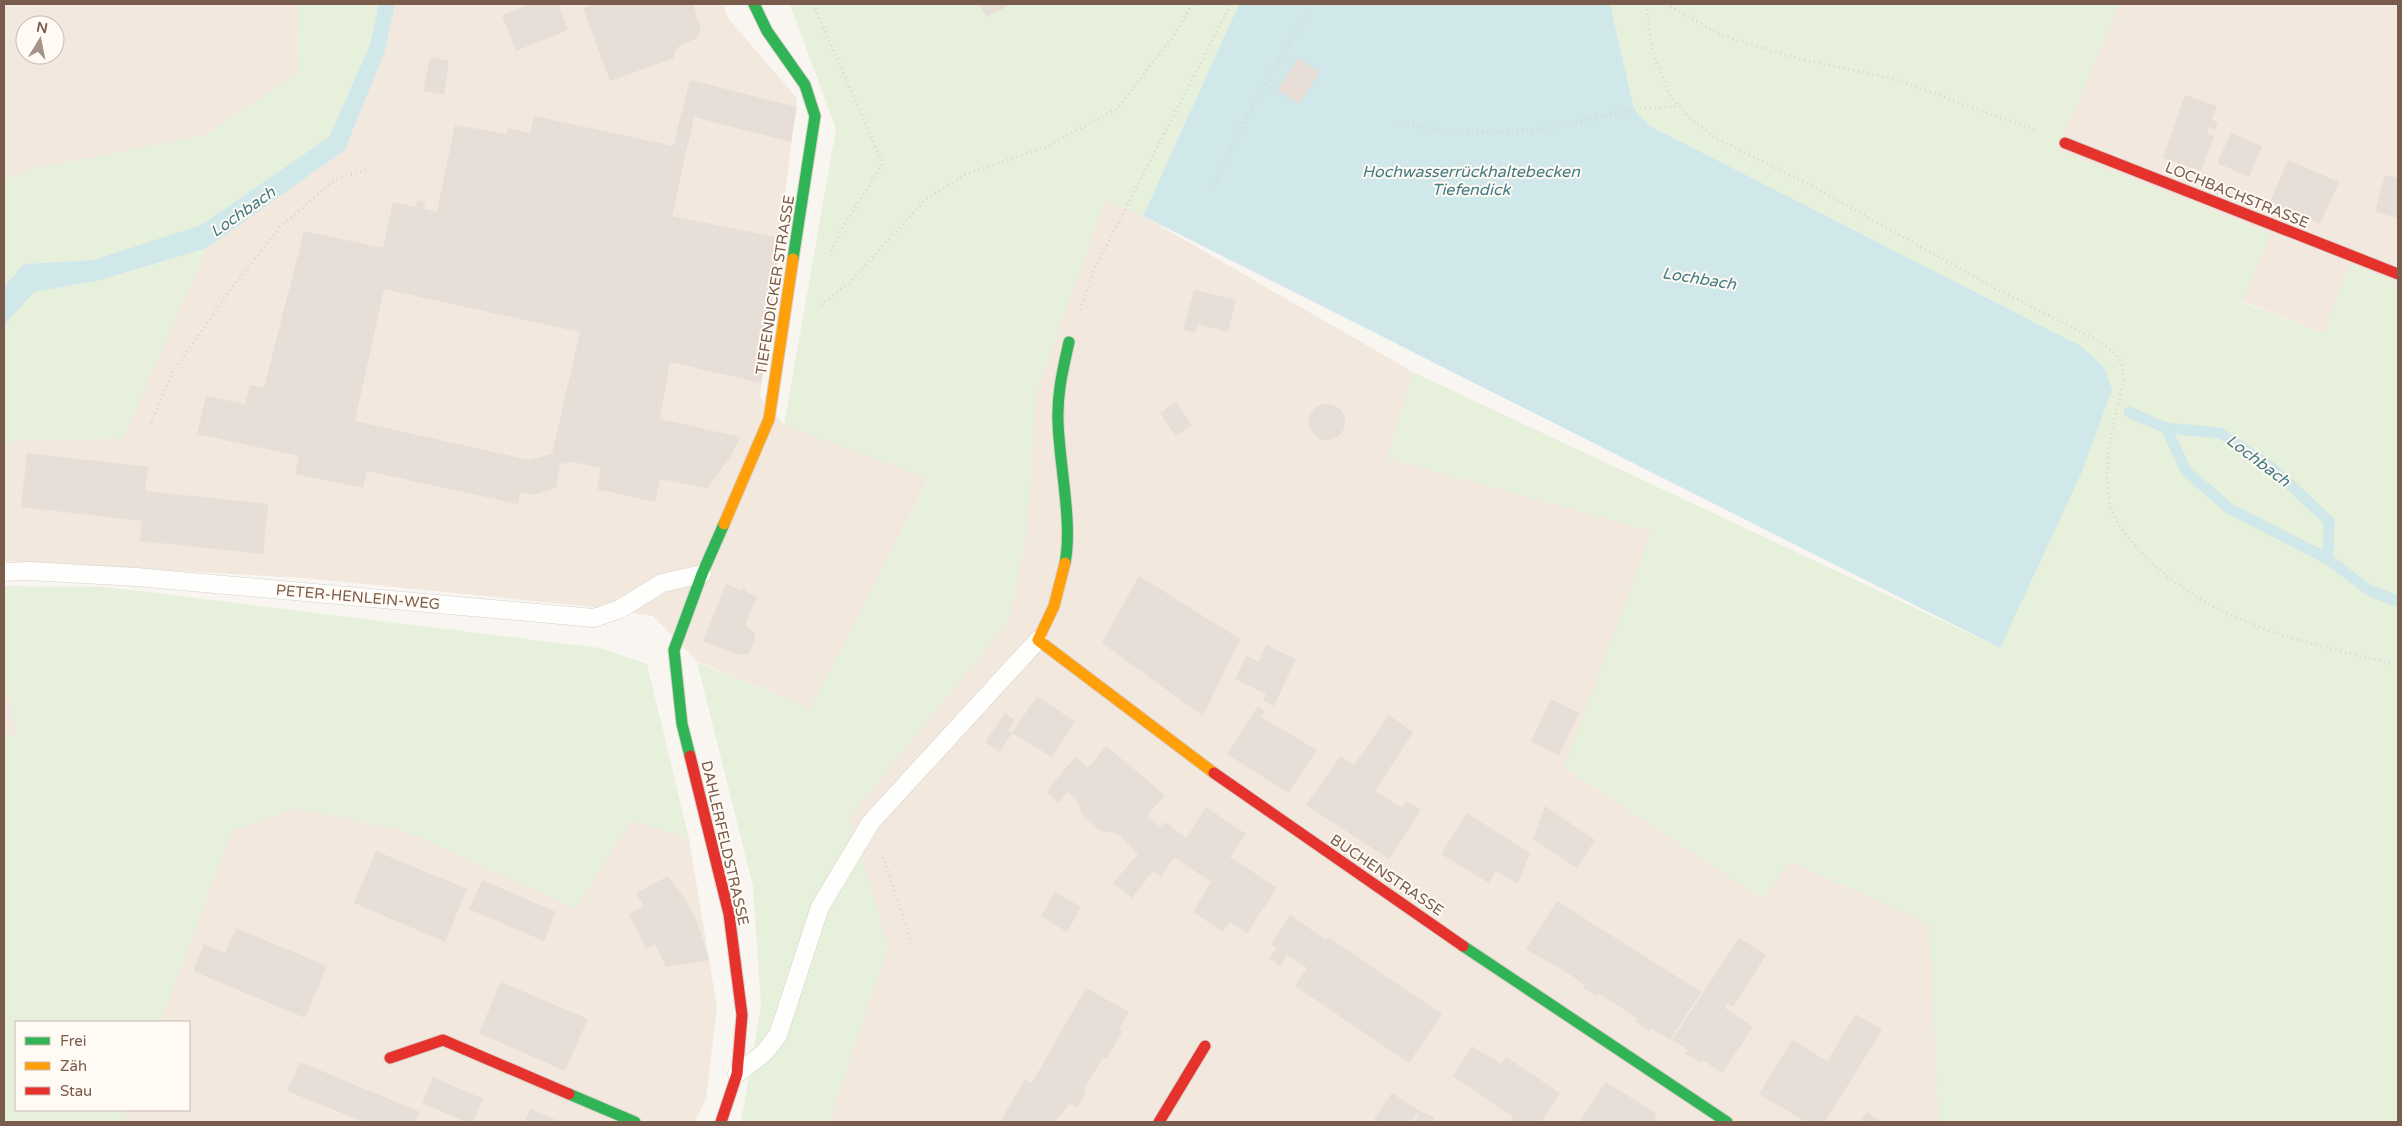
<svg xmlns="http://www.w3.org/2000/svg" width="2402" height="1126" viewBox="0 0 2402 1126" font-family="'Varela Round',sans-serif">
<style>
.residential{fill:#f2e8de;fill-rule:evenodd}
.green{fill:#e7f0db}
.water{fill:#d0e8ea}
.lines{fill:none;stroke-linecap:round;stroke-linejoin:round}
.stream{stroke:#d0e8ea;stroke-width:11}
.building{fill:#e6ded7;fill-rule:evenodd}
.lane-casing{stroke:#d7d1cb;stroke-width:19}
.fast-casing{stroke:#d9d2cb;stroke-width:13}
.slow-casing{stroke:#d9d2cb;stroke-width:13}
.jam-casing{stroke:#d9d2cb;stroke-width:13}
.path{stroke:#dcd5d0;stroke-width:3;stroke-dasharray:1 4;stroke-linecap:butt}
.lane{stroke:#fefefd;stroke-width:18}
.fast{stroke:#30b455;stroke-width:11}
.slow{stroke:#ff9f0a;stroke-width:11}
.jam{stroke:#e5322d;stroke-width:11}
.labels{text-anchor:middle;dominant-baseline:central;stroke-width:4;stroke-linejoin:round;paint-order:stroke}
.street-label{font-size:15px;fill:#7a5c4d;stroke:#fffaf3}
.water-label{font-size:16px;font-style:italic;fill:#437c86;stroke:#fffaf3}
</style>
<rect width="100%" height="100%" fill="#f9f5f0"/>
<g class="residential">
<path d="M4 4H299L298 73 203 136 36 168 4 179ZM25 25H55V55H25Z"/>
<path d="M395 4H723L727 17 797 98 760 397 784 425 929 478 810 709 697 661 653 616 584 606 304 578 4 561V449L14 440 123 439 207 248 345 150 385 51Z"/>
<path d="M2120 4H2398V283L2350 264 2324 333 2242 301 2271 234 2057 150Z"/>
<path d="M1105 201 1143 216 1413 372 1387 458 1652 531 1565 768 1763 899 1789 861 1930 924 1939 1122H829L888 947 850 816 1009 621 1027 531 1036 393Z"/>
<path d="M4 676 17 735 4 737Z"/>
<path d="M297 808 405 831 576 908 632 820 689 839 717 1007 706 1099 695 1122H124L128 1110H189V1022H161L232 830Z"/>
</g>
<g class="green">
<path d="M299 4H379L370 45 329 137 201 225 93 260 24 264 34 292 97 281 207 248 123 439 14 440 4 449V179L36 168 203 136 298 73Z"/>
<path d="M790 4H1239L1143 216 1105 201 1036 393 1027 531 1009 621 850 816 888 947 829 1122H741L761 1005 753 886 697 662 810 709 929 479 784 425 836 129Z"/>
<path d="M1610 4H2120L2057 150 2271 234 2242 302 2324 333 2350 264 2398 283V1122H1939L1929 924 1790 861 1763 899 1564 767 1652 531 1387 458 1413 372 2000 648 2104 367 2081 346 1650 126 1634 109Z"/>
<path d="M4 586 106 587 600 648 647 664 689 839 632 820 576 908 405 831 297 808 232 830 161 1022H16V1110H128L124 1122H4V737L17 734 4 676Z"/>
</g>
<g class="water">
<path d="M379 4H395L385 51 345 150 207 248 97 281 34 292 4 325V287L24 264 93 260 201 225 329 137 370 45Z"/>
<path d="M1239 4H1610L1634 109 1650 126 2081 346 2104 367 2112 390 2081 474 2000 648 1143 216Z"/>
</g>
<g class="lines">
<g class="stream">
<path d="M2129 412 2166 428 2220 433 2271 467 2329 521 2328 559"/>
<path d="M2166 428 2186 471 2230 509 2328 559 2370 591 2398 601"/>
</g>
</g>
<g class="building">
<path d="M531 4H558L568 30 516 51 502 15Z"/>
<path d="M595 4H693L701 30 697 38 679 46 673 55 674 58 610 81 583 8Z"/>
<path d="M979 4H1011L987 17Z"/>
<path d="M430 57 449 61 444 95 423 91Z"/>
<path d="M1298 58 1320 72 1299 104 1277 90Z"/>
<path d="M690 80 797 107 791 142 694 117 672 216 781 238 761 383 670 362 660 419 740 437 730 458 707 488 660 479 655 502 597 489 601 468 573 462 560 464 556 488 533 495 521 492 518 504 367 471 363 488 295 474 299 456 197 434 206 396 245 404 250 385 264 388 304 231 383 248 393 202 416 207 417 200 425 203 424 209 437 212 455 125 507 134 508 128 530 133 534 116 673 146ZM384 289 580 332 552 454 529 460 355 421Z"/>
<path d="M2185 95 2217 106 2212 120 2218 122 2215 130 2209 127 2207 134 2214 136 2201 171 2163 158Z"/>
<path d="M2231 133 2262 146 2249 177 2217 163Z"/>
<path d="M2288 160 2339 182 2320 224 2270 202Z"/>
<path d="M2385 175 2398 178V218L2375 212Z"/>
<path d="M1194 290 1236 300 1228 332 1198 324 1195 333 1183 330Z"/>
<path d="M1176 402 1192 425 1176 436 1160 413Z"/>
<circle cx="1327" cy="422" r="18"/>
<path d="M27 453 148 467 145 491 268 504 263 554 140 541 142 521 21 507Z"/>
<path d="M1139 576 1240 639 1203 716 1102 643Z"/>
<path d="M726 584 742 591 743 588 746 589 745 591 757 597 745 625 754 632 755 638 750 652 746 655 736 654 703 641Z"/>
<path d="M1266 645 1296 659 1274 706 1263 701 1266 694 1235 679 1246 656 1259 662Z"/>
<path d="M1037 696 1075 722 1052 757 1012 733Z"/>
<path d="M1551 699 1579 713 1559 755 1531 742Z"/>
<path d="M1258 706 1265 712 1261 717 1317 750 1288 793 1227 754Z"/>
<path d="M1005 713 1015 720 1008 730 1012 733 1000 752 985 742Z"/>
<path d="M1389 715 1413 732 1375 791 1402 808 1406 801 1421 810 1389 859 1306 805 1341 756 1354 765Z"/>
<path d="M1106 746 1165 795 1147 816 1160 827 1165 822 1186 838 1206 807 1246 834 1230 857 1277 888 1247 933 1230 922 1223 932 1193 912 1211 882 1174 857 1161 877 1153 871 1132 898 1113 883 1138 854 1118 834 1101 831 1082 815 1076 799 1067 792 1059 803 1046 792 1075 757 1088 768Z"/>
<path d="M1545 806 1595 840 1577 868 1533 839Z"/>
<path d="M1467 813 1530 853 1518 884 1496 871 1489 883 1441 854Z"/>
<path d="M376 851 467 889 445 942 354 903Z"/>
<path d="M668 876 685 899 698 924 709 960 666 967 655 944 646 949 629 914 644 906 636 893Z"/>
<path d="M482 880 556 912 544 941 469 909Z"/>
<path d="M1055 892 1081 907 1067 932 1041 916Z"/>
<path d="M1557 901 1701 992 1670 1040 1651 1028 1649 1031 1635 1021 1637 1018 1599 994 1597 996 1583 988 1585 985 1566 972 1526 949Z"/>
<path d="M1290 915 1326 940 1328 937 1442 1014 1409 1063 1295 986 1307 968 1287 955 1280 966 1269 958 1277 948 1271 944Z"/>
<path d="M236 928 327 966 305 1018 193 971 204 944 225 953Z"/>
<path d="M1739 938 1766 955 1733 1007 1728 1003 1725 1008 1753 1027 1722 1073 1703 1060 1701 1063 1685 1053 1688 1050 1672 1040Z"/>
<path d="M501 982 588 1019 565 1071 479 1033Z"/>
<path d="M1086 988 1129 1012 1119 1030 1122 1032 1114 1046 1106 1059 1103 1057 1083 1091 1086 1093 1077 1108 1069 1104 1055 1122H1000L1025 1079 1032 1083Z"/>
<path d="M1856 1014 1882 1030 1825 1122H1806L1759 1094 1792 1040 1827 1061Z"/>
<path d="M1472 1046 1501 1064 1506 1057 1560 1093 1541 1122H1510L1513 1117 1453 1076Z"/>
<path d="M300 1062 420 1112 415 1122H364L287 1091Z"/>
<path d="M433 1077 483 1099 473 1122H466L422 1103Z"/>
<path d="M1606 1082 1657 1114 1654 1119 1659 1122H1579Z"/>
<path d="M1392 1093 1419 1111 1434 1117 1433 1122H1415L1419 1111 1411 1122H1379L1374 1119Z"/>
<path d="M530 1109 561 1122H525Z"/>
<path d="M1867 1112 1882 1122H1860Z"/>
</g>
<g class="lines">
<defs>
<g id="lane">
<path d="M4 572 29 571 136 577 594 618 620 609 662 583 702 574"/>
<path d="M737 1074 765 1052 778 1035 820 907 871 822 1038 640"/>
</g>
<g id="fast">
<path d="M754 4 767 31 805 85 815 116 793 259"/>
<path d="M1065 563C1073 523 1059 463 1058 421 1057 393 1063 369 1069 342"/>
<path d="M690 756 682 724 674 650 702 574 724 524"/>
<path d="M1463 946 1727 1122"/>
<path d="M569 1094 635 1122"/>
</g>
<g id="slow">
<path d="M724 524 769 419 793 259"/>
<path d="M1065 563 1054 606 1038 640 1214 773"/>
</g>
<g id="jam">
<path d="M2065 143 2398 274"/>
<path d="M690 756 729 914 742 1015 737 1074 721 1122"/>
<path d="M1214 773 1463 946"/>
<path d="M390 1058 443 1040 569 1094"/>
<path d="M1159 1122 1205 1046"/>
</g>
</defs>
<use href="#lane" class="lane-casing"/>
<use href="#fast" class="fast-casing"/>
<use href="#slow" class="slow-casing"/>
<use href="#jam" class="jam-casing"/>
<g class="path">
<path d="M813 4 883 163 840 232 830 254"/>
<path d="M1646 4 1652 50 1669 94 1689 117 1715 138 1814 187 1987 284 2091 337C2100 342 2111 348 2118 357 2131 376 2117 401 2114 420 2112 430 2110 440 2109 450 2106 468 2106 492 2112 510 2118 527 2132 543 2145 556 2213 625 2307 643 2398 665"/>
<path d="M1666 4 1721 35 1796 58 1894 79 2034 130"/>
<path d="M1398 123 1466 134 1554 128 1634 109 1678 106"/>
<path d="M1214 187C1239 122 1278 63 1314 4"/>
<path d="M821 305 849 283 925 200 966 174 1048 146 1118 108 1172 38 1193 4"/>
<path d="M1080 310 1094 270 1231 4"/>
<path d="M151 423 171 375 228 293 279 228 335 180 366 170"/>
<path d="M883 857 913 947"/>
</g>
<use href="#lane" class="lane"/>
<use href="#fast" class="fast"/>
<use href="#slow" class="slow"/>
<use href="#jam" class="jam"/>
</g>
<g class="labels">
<g class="street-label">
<text transform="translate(2237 195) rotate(22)">LOCHBACHSTRASSE</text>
<text transform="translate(775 285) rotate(-81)">TIEFENDICKER STRASSE</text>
<text transform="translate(358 597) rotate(5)">PETER-HENLEIN-WEG</text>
<text transform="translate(725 843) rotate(77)">DAHLERFELDSTRASSE</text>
<text transform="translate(1387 875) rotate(34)">BUCHENSTRASSE</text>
</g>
<g class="water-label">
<text x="1471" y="172">Hochwasserrückhaltebecken<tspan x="1471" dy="18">Tiefendick</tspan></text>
<text transform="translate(243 212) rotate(-35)">Lochbach</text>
<text transform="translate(1699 279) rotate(9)">Lochbach</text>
<text transform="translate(2258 461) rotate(37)">Lochbach</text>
</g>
</g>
<rect width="2402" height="1126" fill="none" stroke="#7a5c4d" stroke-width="10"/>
<rect x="15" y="1021" width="175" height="90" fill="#fffaf3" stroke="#cabbb1"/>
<rect x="25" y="1037" width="25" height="8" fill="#30b455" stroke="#cabbb1"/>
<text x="60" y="1046" font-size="15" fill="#7a5c4d">Frei</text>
<rect x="25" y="1062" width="25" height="8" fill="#ff9f0a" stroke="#cabbb1"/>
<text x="60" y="1071" font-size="15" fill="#7a5c4d">Zäh</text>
<rect x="25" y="1087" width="25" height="8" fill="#e5322d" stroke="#cabbb1"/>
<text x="60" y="1096" font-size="15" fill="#7a5c4d">Stau</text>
<g transform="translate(40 40) rotate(10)"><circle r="24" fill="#fffaf3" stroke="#cabbb1"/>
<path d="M0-4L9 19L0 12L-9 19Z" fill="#a69286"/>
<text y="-8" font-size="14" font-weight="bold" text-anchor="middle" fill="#7a5c4d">N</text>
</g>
</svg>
